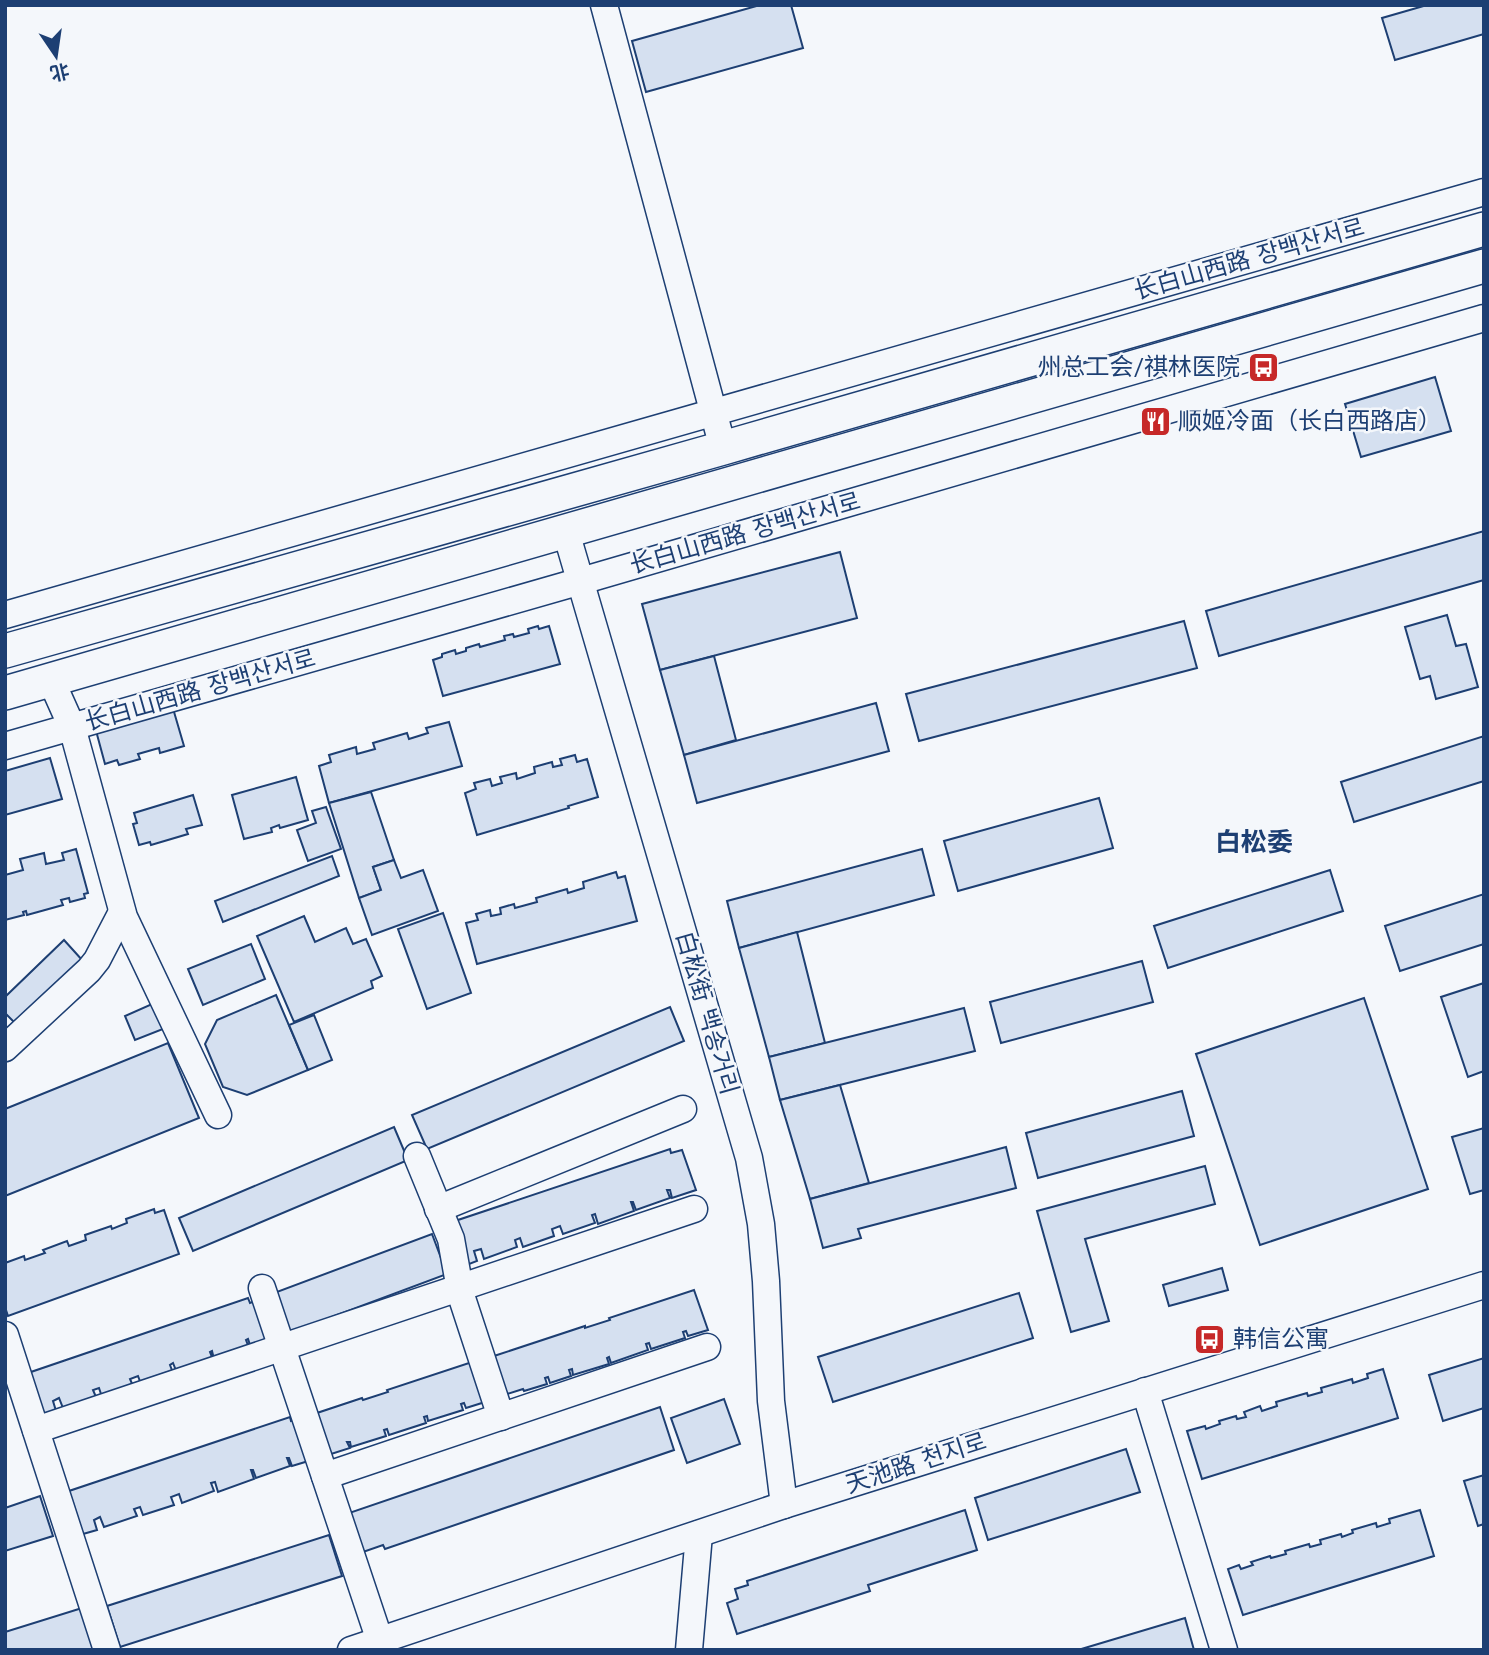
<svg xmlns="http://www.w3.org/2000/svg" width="1489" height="1655" viewBox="0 0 1489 1655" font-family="'Work Sans','Noto Sans SC','Noto Sans KR',sans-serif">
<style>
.building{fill:#d5e0f0;stroke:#1d3f73;stroke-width:2}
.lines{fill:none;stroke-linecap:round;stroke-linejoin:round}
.minor-casing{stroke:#1d3f73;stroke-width:29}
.major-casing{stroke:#1d3f73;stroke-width:36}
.minor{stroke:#f4f7fb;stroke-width:26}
.major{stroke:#f4f7fb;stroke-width:33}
.labels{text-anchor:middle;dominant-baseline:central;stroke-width:5;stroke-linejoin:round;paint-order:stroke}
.street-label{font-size:24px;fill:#1d3f73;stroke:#f4f7fb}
.poi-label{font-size:24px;fill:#1d3f73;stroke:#f4f7fb;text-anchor:start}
.neighbourhood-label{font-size:26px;font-weight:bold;fill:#1d3f73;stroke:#f4f7fb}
</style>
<rect width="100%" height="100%" fill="#f4f7fb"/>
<g class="building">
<path d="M760 5H791L803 48 646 92 632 41Z"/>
<path d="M1427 5H1484V34L1395 60 1382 18Z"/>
<path d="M1435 377 1451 431 1361 457 1345 404Z"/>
<path d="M1484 531V580L1219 656 1206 611Z"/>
<path d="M840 552 857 618 660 670 642 604Z"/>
<path d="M1447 615 1456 646 1466 644 1478 687 1436 699 1430 676 1420 679 1405 627Z"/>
<path d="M1184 621 1197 668 919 741 906 694Z"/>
<path d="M538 626 539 629 549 626 560 664 443 696 433 660 442 657V654L455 650 456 654 466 651V648L479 644 480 647 505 640 504 636 513 634 514 637 529 633 528 629Z"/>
<path d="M714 656 736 740 684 755 660 670Z"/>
<path d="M876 703 889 751 697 803 684 755Z"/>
<path d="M172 705 184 746 160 753 159 748 138 754 140 759 119 765 117 760 105 764 95 727Z"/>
<path d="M449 722 462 766 329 803 319 766 331 762 329 755 356 747 357 754 375 749 373 743 407 733 409 739 428 733 426 728Z"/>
<path d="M1484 736V781L1354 822 1341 782Z"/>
<path d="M575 755 577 762 587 759 598 797 568 806 569 808 477 835 465 793 476 789 474 783 490 779 492 786 502 783 500 777 516 773 517 779 535 773 534 767 552 762 553 767 562 765 560 759Z"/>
<path d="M50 758 62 799 5 815V771Z"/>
<path d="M296 777 308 820 280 828 279 825 271 828 272 832 244 839 232 795Z"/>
<path d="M371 792 394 860 373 867 381 890 359 898 329 803Z"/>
<path d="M193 795 202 825 186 829 188 834 151 845 150 842 139 845 133 824 137 823 134 813Z"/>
<path d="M1099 798 1113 848 958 891 944 841Z"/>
<path d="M326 807 341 849 308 861 297 830 316 823 312 811Z"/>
<path d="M76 849 88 893 84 894 85 898 70 902 69 898 61 900 63 905 27 915 26 911 23 912 24 915 5 920V875L23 870 20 859 44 853 46 864 64 860 62 853Z"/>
<path d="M922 849 934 895 739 948 727 901Z"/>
<path d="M332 856 339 876 223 922 215 901Z"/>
<path d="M394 860 401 878 423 870 438 911 372 935 359 898 381 890 373 867Z"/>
<path d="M1330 870 1343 911 1168 968 1154 926Z"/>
<path d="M616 872 618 878 625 876 637 921 477 964 466 923 478 920 476 914 490 910 491 916 501 914 500 908 514 904 515 908 537 902 536 898 567 889 568 893 584 888 583 882Z"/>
<path d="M1484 894V944L1400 971 1385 926Z"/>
<path d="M443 913 471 993 427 1009 398 929Z"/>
<path d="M304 916 315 942 346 928 353 944 366 939 382 976 371 981 373 988 294 1022 257 936Z"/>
<path d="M797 932 825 1043 769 1057 739 948Z"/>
<path d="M64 940 83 961 17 1025 5 1013V997Z"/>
<path d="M251 944 265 979 203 1005 188 969Z"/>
<path d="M1142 961 1153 1002 1001 1043 990 1002Z"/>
<path d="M1484 983V1071L1468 1077 1441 997Z"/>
<path d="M276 995 308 1070 247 1095 223 1087 205 1044 217 1020Z"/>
<path d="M1364 998 1428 1189 1260 1245 1196 1054Z"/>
<path d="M152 1004 163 1029 135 1040 125 1016Z"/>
<path d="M670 1007 684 1041 427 1149 412 1115Z"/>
<path d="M964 1008 975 1051 780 1100 769 1057Z"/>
<path d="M314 1015 332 1060 308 1070 289 1025Z"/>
<path d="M168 1043 199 1118 5 1196V1109Z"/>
<path d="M840 1085 869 1183 810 1199 780 1100Z"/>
<path d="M1182 1091 1194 1136 1038 1178 1026 1133Z"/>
<path d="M394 1127 408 1160 193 1251 179 1218Z"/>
<path d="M1484 1128V1190L1470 1194 1452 1137Z"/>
<path d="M1006 1147 1016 1188 858 1229 861 1238 823 1248 810 1199Z"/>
<path d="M670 1149 671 1153 682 1150 696 1190 672 1198 670 1190H667L670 1198 636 1210 633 1202H631L634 1211 598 1224 595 1214 592 1215 595 1223 563 1234 560 1226 552 1229 554 1236 523 1247 520 1238 515 1240 517 1247 484 1259 481 1249 474 1251 477 1261 464 1266 449 1223Z"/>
<path d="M1205 1166 1215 1204 1085 1239 1109 1321 1071 1332 1037 1211Z"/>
<path d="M154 1209 155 1213 164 1210 179 1254 8 1316 5 1307V1263L24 1256 25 1260 45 1253 43 1250 67 1241 69 1246 86 1240 85 1235 111 1226 112 1229 127 1223 126 1219Z"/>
<path d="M432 1234 447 1274 289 1333 274 1293Z"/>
<path d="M1222 1268 1228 1290 1169 1306 1163 1285Z"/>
<path d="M694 1290 708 1330 688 1336 686 1331 683 1332 685 1338 651 1349 649 1343 646 1344 648 1350 611 1363 609 1357 607 1358 609 1364 573 1375 572 1369 569 1370 571 1376 550 1383 548 1377 545 1378 547 1384 524 1391 523 1389 504 1395 491 1357 585 1326V1328L610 1320 609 1318Z"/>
<path d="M1019 1293 1033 1338 833 1402 818 1357Z"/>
<path d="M248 1298 250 1303 260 1299 274 1340 251 1348 248 1339 246 1340 249 1348 214 1359 212 1351 210 1352 213 1360 177 1373 173 1363 170 1365 173 1373 141 1384 138 1376 130 1379 133 1386 102 1397 99 1388 93 1390 96 1397 63 1408 59 1398 53 1401 56 1411 42 1416 28 1373Z"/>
<path d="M1484 1358V1408L1443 1421 1429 1375Z"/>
<path d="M472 1362 485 1402 466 1408 464 1403 461 1404 463 1410 428 1421 427 1416 424 1417 426 1423 389 1435 387 1429 384 1430 386 1436 351 1447 350 1442H347L350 1448 328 1455 314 1414 362 1398 363 1400 388 1392 387 1390Z"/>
<path d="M1383 1369 1398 1418 1202 1479 1187 1431 1205 1426 1206 1429 1220 1424 1219 1421 1236 1416 1237 1419 1246 1417 1244 1412 1260 1406 1262 1411 1277 1406 1276 1402 1307 1393 1308 1396 1322 1392 1321 1388 1352 1379 1353 1383 1368 1378 1367 1374Z"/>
<path d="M724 1399 740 1444 687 1463 671 1418Z"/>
<path d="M660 1407 674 1450 385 1549 383 1545 363 1552 349 1513Z"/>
<path d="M290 1417 291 1421 302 1418 315 1459 292 1466 289 1458H287L290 1466 256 1478 253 1470H251L254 1479 218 1492 215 1482 211 1483 214 1491 182 1503 179 1494 171 1497 174 1505 143 1515 140 1507 134 1509 137 1516 104 1527 100 1517 94 1520 97 1530 83 1534 69 1491Z"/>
<path d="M1126 1449 1140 1492 988 1540 975 1498Z"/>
<path d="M1484 1475V1524L1478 1526 1464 1481Z"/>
<path d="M40 1496 53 1536 5 1551V1508Z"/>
<path d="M965 1510 977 1550 868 1585 870 1591 737 1634 727 1603 738 1599 735 1589 748 1585 747 1581Z"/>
<path d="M1420 1510 1434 1556 1243 1615 1228 1569 1239 1565 1241 1569 1253 1565 1251 1562 1270 1556 1271 1558 1286 1554 1285 1551 1309 1544 1310 1547 1321 1544 1320 1540 1341 1534 1342 1537 1353 1533 1352 1530 1376 1523 1377 1527 1390 1523 1389 1519Z"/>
<path d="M329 1535 342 1576 120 1647 107 1606Z"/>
<path d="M82 1608 96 1650H5V1632Z"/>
<path d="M1185 1618 1194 1650H1078Z"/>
</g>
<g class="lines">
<defs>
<g id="minor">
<path d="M604 5 723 448"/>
<path d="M566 532 749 1158 761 1224 766 1281 771 1401 784 1505"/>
<path d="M5 615 1484 192"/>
<path d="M51 680 72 727 124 917 218 1115"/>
<path d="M5 746 581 581 1484 318"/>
<path d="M5 1048 89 970 97 960 122 912"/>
<path d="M417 1156 451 1239 461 1295 501 1417"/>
<path d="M438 1209 683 1109"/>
<path d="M262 1288 380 1641"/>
<path d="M5 1335 107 1650"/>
<path d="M1145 1391 1224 1650"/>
<path d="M36 1430 694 1209"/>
<path d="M325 1476 707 1347"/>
<path d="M351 1650 784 1505 1484 1285"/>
<path d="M689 1650 699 1534"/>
</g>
<g id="major">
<path d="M5 651 723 448 1484 229"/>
<path d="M5 693 1484 266"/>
</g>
</defs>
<use href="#minor" class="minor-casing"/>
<use href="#major" class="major-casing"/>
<use href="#minor" class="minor"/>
<use href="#major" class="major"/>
</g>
<defs>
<symbol id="bus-square" viewBox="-11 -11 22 22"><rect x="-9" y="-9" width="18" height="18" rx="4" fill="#c62828" stroke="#f4f7fb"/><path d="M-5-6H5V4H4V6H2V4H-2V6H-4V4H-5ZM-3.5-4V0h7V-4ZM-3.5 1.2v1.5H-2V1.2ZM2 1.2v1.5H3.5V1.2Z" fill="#fff"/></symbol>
<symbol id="restaurant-square" viewBox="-11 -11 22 22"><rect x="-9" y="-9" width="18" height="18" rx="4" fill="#c62828" stroke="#f4f7fb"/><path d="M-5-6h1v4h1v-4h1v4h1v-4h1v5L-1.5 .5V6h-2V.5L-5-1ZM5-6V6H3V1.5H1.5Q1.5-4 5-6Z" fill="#fff"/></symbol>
</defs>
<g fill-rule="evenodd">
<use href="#bus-square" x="1246" y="350" width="35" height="35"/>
<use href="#restaurant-square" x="1138" y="404" width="35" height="35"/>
<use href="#bus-square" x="1192" y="1322" width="35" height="35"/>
</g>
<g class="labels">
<g class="street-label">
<text transform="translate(1249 259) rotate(-16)">长白山西路 장백산서로</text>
<text transform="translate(745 533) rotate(-16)">长白山西路 장백산서로</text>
<text transform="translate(200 690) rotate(-16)">长白山西路 장백산서로</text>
<text transform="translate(707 1013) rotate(74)">白松街 백송거리</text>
<text transform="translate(916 1463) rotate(-18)">天池路 천지로</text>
</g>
<g class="poi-label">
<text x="1240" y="367" text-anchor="end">州总工会/祺林医院</text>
<text x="1178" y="421">顺姬冷面（长白西路店）</text>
<text x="1233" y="1339">韩信公寓</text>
</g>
<g class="neighbourhood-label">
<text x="1254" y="842">白松委</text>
</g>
</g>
<rect width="1489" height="1655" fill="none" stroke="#1d3f73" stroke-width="14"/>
<g transform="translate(56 56) rotate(167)" stroke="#f4f7fb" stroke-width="5" paint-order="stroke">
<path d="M0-5L12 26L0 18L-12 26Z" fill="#1d3f73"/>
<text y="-10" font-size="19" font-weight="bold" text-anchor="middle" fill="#1d3f73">北</text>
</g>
</svg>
